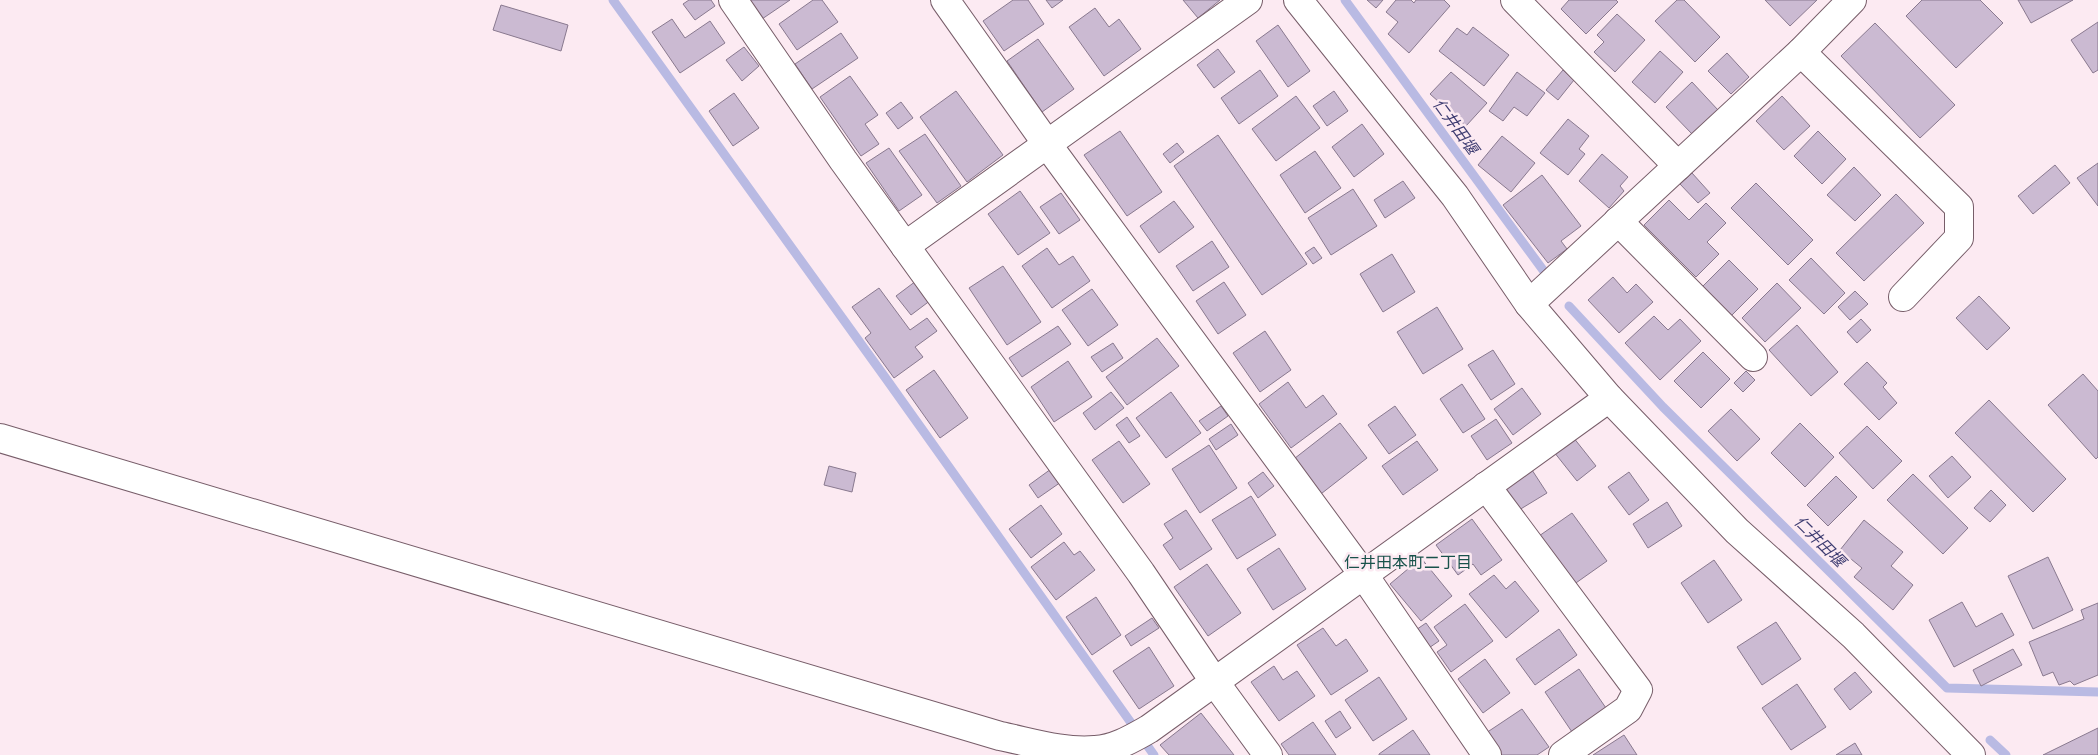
<svg xmlns="http://www.w3.org/2000/svg" width="2098" height="755" viewBox="0 0 2098 755" font-family="'Noto Sans','Noto Sans JP',sans-serif">
<style>
.lines{fill:none;stroke-linecap:round;stroke-linejoin:round}
.stream{stroke:#b9bae3;stroke-width:9}
.building{fill:#cbbad2;stroke:#89798f}
.minor-casing{stroke:#775d69;stroke-width:30}
.minor{stroke:#fff;stroke-width:28}
.labels{text-anchor:middle;dominant-baseline:central;stroke-width:5;stroke-linejoin:round;paint-order:stroke}
.water-label{font-size:16px;font-style:italic;fill:#3e3c71;stroke:#fceaf2}
.neighbourhood-label{font-size:16px;fill:#18524b;stroke:#fceaf2}
</style>
<rect width="100%" height="100%" fill="#fceaf2"/>
<g class="lines">
<g class="stream">
<path d="M613 0 887 380 1154 755"/>
<path d="M1345 0 1543 270"/>
<path d="M1569 306 1663 407 1947 688 2098 692"/>
<path d="M1990 740 2006 755"/>
</g>
</g>
<g class="building">
<path d="M689 0H711L715 6 695 20 683 4Z"/>
<path d="M749 0H790L762 19Z"/>
<path d="M813 0H822L838 22 797 50 779 24Z"/>
<path d="M1013 0H1028L1044 24 1004 51 983 21Z"/>
<path d="M1046 0H1063L1052 8Z"/>
<path d="M1183 0H1220L1198 18Z"/>
<path d="M1367 0H1383L1376 8Z"/>
<path d="M1396 0H1411L1414 3 1416 0H1444L1450 6 1409 53 1388 34 1398 22 1386 12Z"/>
<path d="M1569 0H1616L1618 2 1586 34 1561 9Z"/>
<path d="M1677 0H1684L1720 37 1695 62 1655 21Z"/>
<path d="M1765 0H1817L1790 26Z"/>
<path d="M1922 0H1980L2003 23 1956 68 1906 16Z"/>
<path d="M2018 0H2073L2031 23Z"/>
<path d="M501 5 568 25 561 51 493 30Z"/>
<path d="M1095 8 1109 27 1119 19 1141 49 1104 76 1069 27Z"/>
<path d="M1617 14 1645 40 1615 72 1594 52 1604 42 1597 35Z"/>
<path d="M672 19 685 38 710 21 725 43 680 73 652 32Z"/>
<path d="M2098 22V70L2093 73 2071 40Z"/>
<path d="M1875 23 1955 105 1920 138 1841 56Z"/>
<path d="M1278 25 1310 71 1288 87 1256 41Z"/>
<path d="M1473 27 1509 55 1484 86 1439 51 1457 28 1467 35Z"/>
<path d="M841 33 858 58 812 89 795 64Z"/>
<path d="M1038 39 1074 89 1042 112 1007 61Z"/>
<path d="M744 47 759 66 742 81 726 60Z"/>
<path d="M1218 49 1235 72 1214 88 1197 65Z"/>
<path d="M1660 51 1683 72 1655 103 1632 82Z"/>
<path d="M1727 53 1749 77 1731 94 1708 71Z"/>
<path d="M1260 70 1278 96 1239 124 1221 98Z"/>
<path d="M1563 70 1574 80 1558 100 1546 90Z"/>
<path d="M1451 72 1487 103 1466 126 1430 94Z"/>
<path d="M1517 72 1545 93 1527 116 1514 107 1503 121 1489 111Z"/>
<path d="M850 76 878 115 865 124 879 144 861 156 820 97Z"/>
<path d="M1692 82 1718 110 1692 134 1666 107Z"/>
<path d="M956 91 1003 155 967 182 920 117Z"/>
<path d="M1334 91 1348 111 1327 126 1313 106Z"/>
<path d="M734 93 759 128 733 146 709 111Z"/>
<path d="M1296 96 1320 128 1276 161 1252 129Z"/>
<path d="M1782 96 1810 126 1784 150 1756 121Z"/>
<path d="M901 102 913 118 898 129 886 113Z"/>
<path d="M1568 119 1589 136 1579 149 1585 154 1568 175 1540 153Z"/>
<path d="M1362 124 1384 154 1354 177 1332 147Z"/>
<path d="M1120 131 1162 192 1127 216 1084 155Z"/>
<path d="M1818 131 1846 159 1822 184 1794 156Z"/>
<path d="M925 134 961 186 937 203 899 151Z"/>
<path d="M1218 135 1307 264 1262 295 1174 166Z"/>
<path d="M1502 136 1535 163 1511 192 1478 165Z"/>
<path d="M1177 143 1184 152 1170 163 1163 154Z"/>
<path d="M889 148 922 195 899 211 866 163Z"/>
<path d="M1315 151 1341 188 1305 213 1280 175Z"/>
<path d="M1602 154 1628 177 1620 186 1624 191 1609 208 1579 181Z"/>
<path d="M2098 163V206L2077 178Z"/>
<path d="M2055 165 2070 183 2033 214 2018 196Z"/>
<path d="M1854 167 1881 195 1855 221 1827 195Z"/>
<path d="M1692 173 1710 193 1698 203 1680 184Z"/>
<path d="M1542 175 1581 226 1561 241 1567 249 1548 263 1503 205Z"/>
<path d="M1403 181 1415 198 1385 218 1374 200Z"/>
<path d="M1756 183 1813 240 1788 265 1731 208Z"/>
<path d="M1353 189 1377 226 1331 255 1308 218Z"/>
<path d="M1020 191 1050 233 1018 255 988 214Z"/>
<path d="M1061 193 1080 220 1059 234 1040 207Z"/>
<path d="M1896 194 1924 223 1864 281 1836 253Z"/>
<path d="M1669 200 1689 220 1706 203 1726 223 1707 242 1719 254 1696 277 1644 225Z"/>
<path d="M1174 201 1194 227 1159 253 1140 226Z"/>
<path d="M1212 241 1229 267 1193 291 1176 266Z"/>
<path d="M1314 247 1322 258 1313 264 1305 253Z"/>
<path d="M1047 248 1059 265 1073 256 1090 281 1052 308 1022 266Z"/>
<path d="M1392 254 1415 292 1383 312 1360 274Z"/>
<path d="M1811 258 1845 293 1824 314 1789 280Z"/>
<path d="M1729 260 1758 289 1731 316 1702 287Z"/>
<path d="M1003 266 1041 322 1007 345 969 288Z"/>
<path d="M1613 277 1627 293 1636 284 1653 302 1619 333 1588 300Z"/>
<path d="M916 281 931 300 911 315 896 296Z"/>
<path d="M1224 282 1246 315 1218 334 1196 301Z"/>
<path d="M1777 283 1801 308 1765 342 1742 318Z"/>
<path d="M879 288 910 330 927 318 937 331 915 347 923 357 894 378 865 338 871 333 852 307Z"/>
<path d="M1092 289 1118 325 1088 346 1062 310Z"/>
<path d="M1855 291 1868 304 1850 320 1838 307Z"/>
<path d="M1979 296 2010 328 1987 350 1956 318Z"/>
<path d="M1437 307 1463 349 1423 374 1397 332Z"/>
<path d="M1654 316 1668 330 1680 319 1701 341 1660 380 1625 343Z"/>
<path d="M1861 319 1871 330 1857 343 1847 332Z"/>
<path d="M1797 325 1838 372 1811 396 1769 350Z"/>
<path d="M1058 326 1071 344 1022 377 1009 358Z"/>
<path d="M1265 331 1291 370 1260 392 1233 353Z"/>
<path d="M1157 338 1179 366 1127 405 1106 377Z"/>
<path d="M1113 343 1123 358 1102 372 1091 357Z"/>
<path d="M1493 350 1515 384 1491 400 1468 365Z"/>
<path d="M1703 352 1730 379 1701 408 1674 381Z"/>
<path d="M1068 361 1092 397 1054 422 1031 387Z"/>
<path d="M1867 362 1887 383 1883 387 1897 403 1879 420 1844 384Z"/>
<path d="M934 370 968 418 940 438 906 390Z"/>
<path d="M1746 371 1755 380 1743 392 1734 383Z"/>
<path d="M2083 374 2098 391V457L2096 459 2048 405Z"/>
<path d="M1288 382 1306 408 1323 395 1337 414 1291 448 1259 404Z"/>
<path d="M1462 384 1485 419 1463 433 1440 399Z"/>
<path d="M1522 388 1541 414 1513 435 1494 409Z"/>
<path d="M1111 392 1124 408 1095 430 1083 413Z"/>
<path d="M1171 392 1201 433 1166 458 1136 418Z"/>
<path d="M1989 400 2066 479 2033 512 1955 433Z"/>
<path d="M1221 406 1228 416 1207 431 1199 421Z"/>
<path d="M1395 406 1416 435 1389 454 1368 425Z"/>
<path d="M1731 409 1760 439 1737 461 1708 431Z"/>
<path d="M1127 417 1140 436 1129 443 1116 425Z"/>
<path d="M1496 419 1512 443 1487 460 1471 436Z"/>
<path d="M1340 423 1367 458 1317 497 1290 462Z"/>
<path d="M1800 423 1834 457 1805 487 1771 453Z"/>
<path d="M1231 424 1238 435 1216 450 1209 439Z"/>
<path d="M1867 426 1902 461 1873 489 1839 453Z"/>
<path d="M1573 437 1596 466 1577 481 1554 452Z"/>
<path d="M1119 441 1150 484 1123 503 1092 460Z"/>
<path d="M1417 441 1438 470 1403 495 1382 466Z"/>
<path d="M1209 445 1237 488 1200 513 1172 469Z"/>
<path d="M1952 456 1971 477 1948 498 1929 476Z"/>
<path d="M829 466 856 473 852 492 824 485Z"/>
<path d="M1051 469 1061 482 1038 498 1029 485Z"/>
<path d="M1532 470 1547 493 1519 510 1505 488Z"/>
<path d="M1263 472 1274 486 1258 498 1248 483Z"/>
<path d="M1629 472 1649 500 1629 515 1608 487Z"/>
<path d="M1913 474 1968 528 1943 554 1887 500Z"/>
<path d="M1836 476 1857 497 1828 526 1807 505Z"/>
<path d="M1991 490 2006 505 1990 522 1974 508Z"/>
<path d="M1251 496 1276 535 1237 559 1212 520Z"/>
<path d="M1667 502 1682 526 1648 548 1633 524Z"/>
<path d="M1041 505 1062 534 1031 558 1009 529Z"/>
<path d="M1186 510 1212 549 1180 570 1163 545 1173 538 1164 524Z"/>
<path d="M1572 513 1607 561 1573 585 1539 536Z"/>
<path d="M1472 519 1502 560 1481 575 1473 564 1458 575 1436 545Z"/>
<path d="M1864 520 1903 552 1891 566 1913 585 1893 610 1854 577 1862 568 1840 550Z"/>
<path d="M1064 542 1074 555 1080 551 1095 570 1056 600 1031 567Z"/>
<path d="M1279 548 1306 589 1273 610 1247 569Z"/>
<path d="M2048 557 2073 610 2033 629 2008 576Z"/>
<path d="M1421 558 1452 596 1421 621 1390 584Z"/>
<path d="M1714 560 1742 600 1708 623 1681 583Z"/>
<path d="M1207 564 1241 613 1208 636 1174 587Z"/>
<path d="M1494 575 1506 589 1515 581 1539 611 1506 638 1469 594Z"/>
<path d="M1096 597 1121 635 1092 655 1066 617Z"/>
<path d="M1962 602 1976 627 2002 613 2014 635 1954 667 1929 620Z"/>
<path d="M2098 603V675L2074 685 2070 681 2059 685 2053 672 2043 676 2029 642 2084 619 2081 610Z"/>
<path d="M1465 604 1493 641 1451 672 1437 652 1447 645 1434 627Z"/>
<path d="M1152 618 1159 628 1131 646 1125 636Z"/>
<path d="M1776 622 1801 659 1762 685 1737 647Z"/>
<path d="M1426 623 1439 641 1423 652 1410 634Z"/>
<path d="M1323 628 1336 646 1346 639 1368 671 1331 695 1297 645Z"/>
<path d="M1559 629 1577 655 1535 685 1516 659Z"/>
<path d="M1149 647 1174 686 1139 709 1113 671Z"/>
<path d="M2013 649 2022 665 1981 686 1973 670Z"/>
<path d="M1485 659 1510 693 1483 713 1458 679Z"/>
<path d="M1274 666 1283 680 1297 671 1315 696 1279 721 1251 682Z"/>
<path d="M1579 669 1606 708 1572 732 1545 692Z"/>
<path d="M1855 672 1872 692 1850 710 1834 689Z"/>
<path d="M1379 677 1407 719 1373 741 1345 700Z"/>
<path d="M1797 684 1826 727 1791 750 1762 708Z"/>
<path d="M1522 709 1549 747 1537 755H1501L1486 733Z"/>
<path d="M1340 711 1351 728 1336 738 1325 721Z"/>
<path d="M1201 713 1234 755H1169L1160 745Z"/>
<path d="M1313 722 1336 755H1289L1281 744Z"/>
<path d="M2098 728V755H2043Z"/>
<path d="M1413 730 1430 755H1379V754Z"/>
<path d="M1624 735 1637 755H1593Z"/>
<path d="M1855 743 1862 755H1836Z"/>
</g>
<g class="lines">
<defs>
<g id="minor">
<path d="M733 0 843 160 1141 573 1214 681 1268 755"/>
<path d="M945 0 1047 144 1363 574 1487 755"/>
<path d="M1298 0 1455 196 1529 304 1609 398 1737 531 1853 635 1971 755"/>
<path d="M1515 0 1678 166"/>
<path d="M1801 52 1959 207V238L1903 297"/>
<path d="M1618 221 1753 357"/>
<path d="M905 246 1248 0"/>
<path d="M1529 304 1801 52 1852 0"/>
<path d="M0 438 1000 736C1030 742 1064 753 1095 750 1115 749 1133 738 1149 729L1609 398"/>
<path d="M1486 486 1638 690 1628 709 1563 755"/>
</g>
</defs>
<use href="#minor" class="minor-casing"/>
<use href="#minor" class="minor"/>
</g>
<g class="labels">
<g class="water-label">
<text transform="translate(1456 126) rotate(54)">仁井田堰</text>
<text transform="translate(1820 541) rotate(45)">仁井田堰</text>
</g>
<g class="neighbourhood-label">
<text x="1408" y="562">仁井田本町二丁目</text>
</g>
</g>
</svg>
